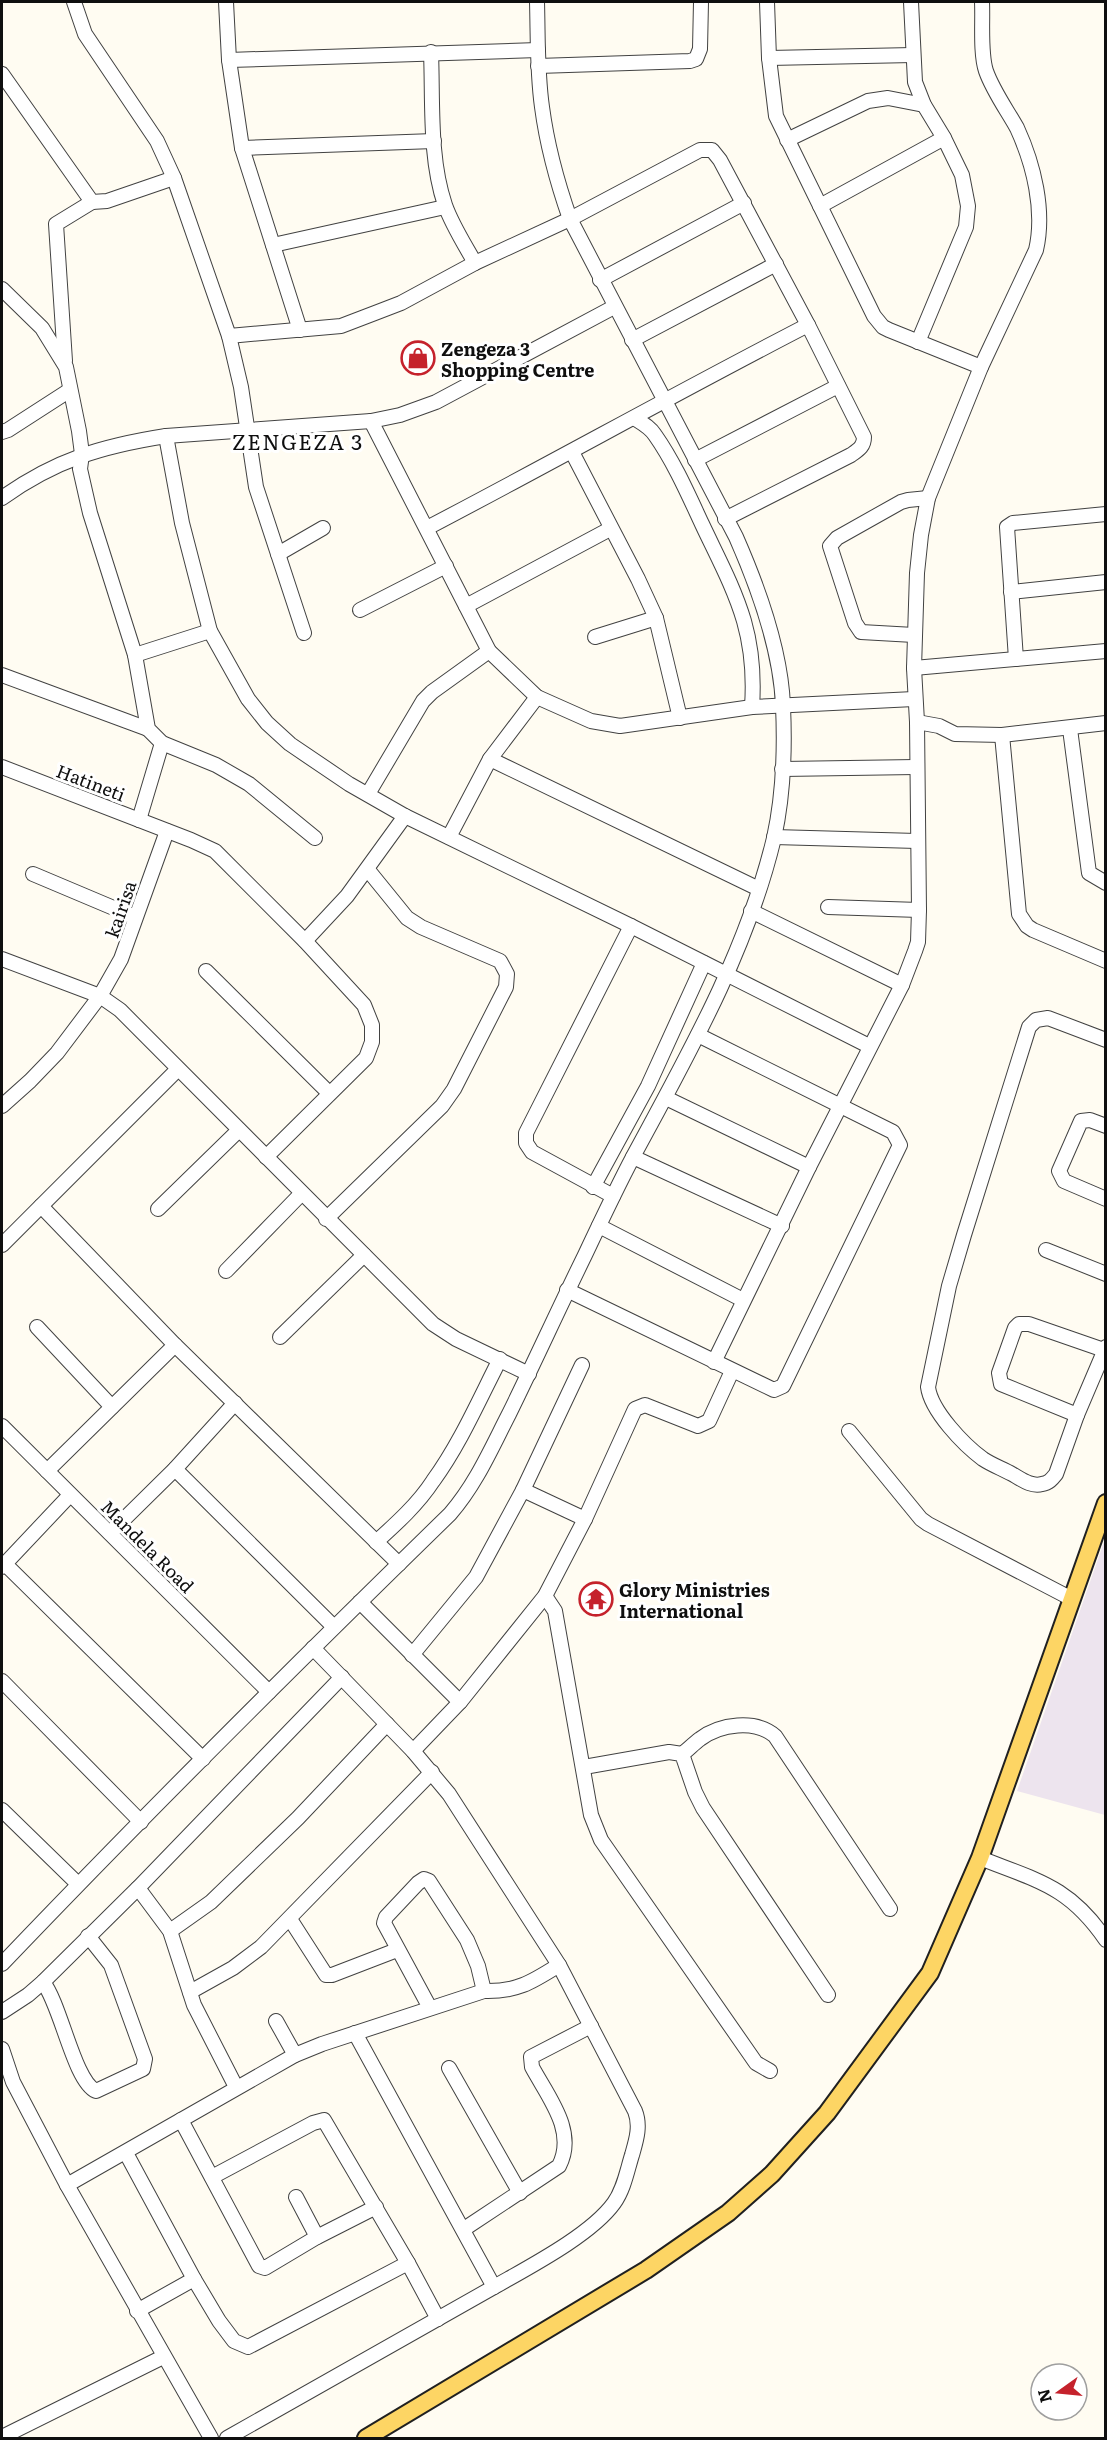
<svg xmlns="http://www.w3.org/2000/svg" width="1107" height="2440" viewBox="0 0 1107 2440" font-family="Literata,serif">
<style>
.industrial{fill:#ede4ee}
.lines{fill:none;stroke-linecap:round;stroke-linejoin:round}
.minor-casing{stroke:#424242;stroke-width:16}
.major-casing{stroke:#202020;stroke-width:20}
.minor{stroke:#fff;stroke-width:14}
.major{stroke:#fdd564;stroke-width:16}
.labels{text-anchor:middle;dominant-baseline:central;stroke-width:6;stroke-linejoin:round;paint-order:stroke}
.poi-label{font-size:18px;font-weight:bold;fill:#0f0f0f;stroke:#fff;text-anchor:start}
.street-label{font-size:18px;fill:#0f0f0f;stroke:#fff}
.quarter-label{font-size:21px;letter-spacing:1.5px;fill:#0f0f0f;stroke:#fff}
</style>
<rect width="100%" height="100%" fill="#fffcf2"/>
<path class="industrial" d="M1105 1539V1815L1017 1791Z"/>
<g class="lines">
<defs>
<g id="minor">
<path d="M74 2 85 34 157 141 174 178 229 336 241 387 256 487 304 633"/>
<path d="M226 2 229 60 242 148 300 330"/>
<path d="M767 2 769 58 776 116 874 316 883 327 889 330 981 367"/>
<path d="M911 2 915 82 924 105 944 138 962 175 968 206 966 227 918 342"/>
<path d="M431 52C433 102 429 158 445 205 452 225 465 245 475 263"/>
<path d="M769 58 913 55"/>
<path d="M229 60 538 50"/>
<path d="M538 66 690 61 696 59 700 49 701 2"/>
<path d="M2 74 92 202 107 201 174 178"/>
<path d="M787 140 868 101 888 98 924 105"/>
<path d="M242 148 434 141"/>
<path d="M820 206 944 138"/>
<path d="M273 245 445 207"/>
<path d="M600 280 744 203"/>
<path d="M2 289 42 328 66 367 79 431 82 454 80 469 90 513 135 655 148 729 162 743 216 765 249 784 315 838"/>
<path d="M229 336 341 326 375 313 401 303 475 263 570 219 700 150H712L720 160 808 325 864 437C864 447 858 450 851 455L725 519"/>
<path d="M632 340 776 264"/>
<path d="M65 361 56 224 92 202"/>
<path d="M634 418C642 423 650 427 655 435 674 462 688 494 702 524 717 556 734 587 744 621 752 649 754 678 752 707"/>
<path d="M371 421 489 651 537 697 591 721 620 726 752 707 914 699"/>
<path d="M2 432 8 430 70 390"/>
<path d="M166 436 182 523 210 631 248 699 267 723 290 744 349 784 405 816 631 926 869 1046"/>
<path d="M572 452 638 579 656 618 680 718"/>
<path d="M695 460 838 386"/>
<path d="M2 498C55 460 102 446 166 436L371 421 400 415 436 402 614 307"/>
<path d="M427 528C555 461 680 391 808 325"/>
<path d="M278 554 323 528"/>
<path d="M1011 592 1106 582"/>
<path d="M466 606 610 529"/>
<path d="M360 610 446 566"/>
<path d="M914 635 861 632 855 623 830 546 837 538 901 502 908 500 928 498"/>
<path d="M595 637 656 618"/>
<path d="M135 655 210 631"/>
<path d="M1016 659 1007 527 1013 523 1106 514"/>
<path d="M914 668 1106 651"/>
<path d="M2 675 148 729"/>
<path d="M917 722 939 726 955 734 1002 735 1106 723"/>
<path d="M1070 729 1089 873 1106 883"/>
<path d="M1002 735 1019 914 1027 926 1033 930 1106 961"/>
<path d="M490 759 759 889"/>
<path d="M2 767 191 840 215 851 305 941 364 1005 372 1025V1042L366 1058 266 1157"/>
<path d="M782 769 916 767"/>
<path d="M368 794 423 701 432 692 489 651"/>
<path d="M139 820 162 743"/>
<path d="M449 837 490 759 537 697"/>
<path d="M774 837 917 841"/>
<path d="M33 874 135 917"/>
<path d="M828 907 919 910"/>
<path d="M751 911 902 985"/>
<path d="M305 941 347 896 405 816"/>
<path d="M2 959 100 996 120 1010 433 1324 456 1339 529 1374"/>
<path d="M206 971 329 1093"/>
<path d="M1106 1040 1048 1018 1036 1020 1029 1027 964 1235 949 1286 928 1387C931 1411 964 1445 983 1459 992 1465 1003 1469 1012 1474 1021 1479 1031 1487 1042 1484 1049 1483 1052 1479 1056 1474L1077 1415 1106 1347"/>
<path d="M666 1098 809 1167"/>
<path d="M2 1106 30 1081 57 1053 100 996 121 959 167 831"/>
<path d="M1106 1126 1090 1120 1081 1121 1059 1171 1064 1181 1106 1199"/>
<path d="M633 1157 782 1226"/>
<path d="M593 1187 648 1086 704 963"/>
<path d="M613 1196 532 1152 526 1143V1133L631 926"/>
<path d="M41 1206 175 1345 399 1564"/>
<path d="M158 1209 239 1130"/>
<path d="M326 1219 442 1106 454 1089 506 987 507 974 500 961 421 927 407 918 368 870"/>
<path d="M599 1226 743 1300"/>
<path d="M2 1245 177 1070"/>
<path d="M1046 1250 1106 1274"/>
<path d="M226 1271 301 1194"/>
<path d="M567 1290 774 1390 783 1386 900 1145 893 1132 698 1035"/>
<path d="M37 1327 112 1407"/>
<path d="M280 1337 364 1255"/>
<path d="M714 1362 809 1167 902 985 915 951 918 942 919 910 917 722 914 668 917 573 921 535 928 498 981 367 1036 250C1045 211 1034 165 1017 128 1007 110 993 91 986 71 980 53 983 21 982 2"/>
<path d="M1077 1415 1001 1384 999 1373 1015 1328 1019 1324H1029L1104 1350"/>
<path d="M2 1426 269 1692"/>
<path d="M849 1431 921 1519 928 1524 1072 1599"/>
<path d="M175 1469 334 1627"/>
<path d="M47 1471 175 1345"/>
<path d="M523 1490 585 1519"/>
<path d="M110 1533 175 1469 235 1403"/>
<path d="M376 1542C397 1523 418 1504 433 1481 460 1444 479 1400 500 1359"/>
<path d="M5 1564 203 1759"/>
<path d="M2 1567 70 1495"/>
<path d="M545 1596 555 1611 591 1815 601 1840 756 2063 770 2071"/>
<path d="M360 1602 460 1702"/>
<path d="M412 1655 476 1577 523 1490 582 1365"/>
<path d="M2 1681 141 1822"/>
<path d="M413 1751 460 1702 545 1596 585 1519 635 1409 645 1405 698 1426 709 1421 732 1371"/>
<path d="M682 1754C688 1750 693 1744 700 1739 720 1724 755 1719 775 1736L890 1909"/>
<path d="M584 1767 669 1752 682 1754 695 1792 703 1808 828 1995"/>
<path d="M2 1810 78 1884"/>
<path d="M980 1858C1038 1881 1069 1886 1106 1940"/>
<path d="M138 1888 170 1931 194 2005 236 2087"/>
<path d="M290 1919 326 1975H332L397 1950"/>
<path d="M170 1931 211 1902 298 1818 387 1724"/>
<path d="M2 1964C148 1811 298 1662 450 1514 476 1484 491 1449 509 1414 535 1361 559 1308 585 1255 601 1221 617 1187 634 1155 689 1053 747 951 774 838 783 797 785 749 783 706 781 651 758 587 736 537L570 219C557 182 547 145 542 107 537 72 538 37 537 2"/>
<path d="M43 1982C61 2005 74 2081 96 2091L143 2069 145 2059 111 1965 88 1936"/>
<path d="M190 1992 233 1968 261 1947 432 1772"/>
<path d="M430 2008 384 1923 386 1917 418 1883 424 1879 429 1881 467 1940 478 1966 484 1991"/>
<path d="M2 2012 28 1995 43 1982 138 1888 342 1677"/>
<path d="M276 2021 295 2055"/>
<path d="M355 2033 494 2287"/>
<path d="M2 2049 13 2082 67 2185 211 2438"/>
<path d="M449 2068 520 2193"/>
<path d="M181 2120 259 2266 265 2268 317 2237 376 2207"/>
<path d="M126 2153 194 2279 219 2321 234 2341 248 2347 408 2263"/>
<path d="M212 2177 313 2123 324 2120 408 2263 438 2319"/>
<path d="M67 2185 295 2055 322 2044 484 1991C517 1992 532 1982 559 1965"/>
<path d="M296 2197 317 2237"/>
<path d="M464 2229 559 2166C577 2131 548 2097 532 2067L531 2057 591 2026"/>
<path d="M137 2311 194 2279"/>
<path d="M2 2437 163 2357"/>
<path d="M227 2438 494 2287C529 2267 591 2235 614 2203 624 2189 627 2171 632 2155 636 2141 641 2126 635 2111L559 1965 449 1794 413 1751 313 1648"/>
</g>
<path id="major" d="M366 2438 646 2270 728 2213 772 2174 827 2113 930 1973 980 1858 1106 1503"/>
</defs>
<use href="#minor" class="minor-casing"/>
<use href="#major" class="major-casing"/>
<use href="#minor" class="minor"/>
<use href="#major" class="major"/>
</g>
<defs>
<symbol id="shop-ring" viewBox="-11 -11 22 22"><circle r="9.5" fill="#fff" stroke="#c5222c" stroke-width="1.5"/><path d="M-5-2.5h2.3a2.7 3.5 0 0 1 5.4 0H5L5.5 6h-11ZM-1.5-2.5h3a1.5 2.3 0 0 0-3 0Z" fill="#c5222c"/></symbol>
<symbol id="temple-ring" viewBox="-11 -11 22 22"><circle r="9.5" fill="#fff" stroke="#c5222c" stroke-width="1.5"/><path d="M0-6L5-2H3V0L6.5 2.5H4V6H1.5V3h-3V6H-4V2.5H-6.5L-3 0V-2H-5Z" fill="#c5222c"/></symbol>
</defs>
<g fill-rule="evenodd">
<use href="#shop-ring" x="399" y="339" width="38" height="38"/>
<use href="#temple-ring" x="577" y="1580" width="38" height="38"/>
</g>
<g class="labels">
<g class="poi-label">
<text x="441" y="348">Zengeza 3<tspan x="441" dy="21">Shopping Centre</tspan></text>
<text x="619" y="1589">Glory Ministries<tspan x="619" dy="21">International</tspan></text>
</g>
<g class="street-label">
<text transform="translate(91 782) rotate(21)">Hatineti</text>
<text transform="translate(120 909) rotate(-71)">kairisa</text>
<text transform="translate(148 1546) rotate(45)">Mandela Road</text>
</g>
<g class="quarter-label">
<text x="298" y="440">ZENGEZA 3</text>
</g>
</g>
<rect width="1107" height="2440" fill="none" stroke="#0f0f0f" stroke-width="6"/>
<g transform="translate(1059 2392) rotate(255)"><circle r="28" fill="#ffffff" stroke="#9f9f9f" stroke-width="1.5"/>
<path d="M0-4.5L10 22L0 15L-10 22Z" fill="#c5222c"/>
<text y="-9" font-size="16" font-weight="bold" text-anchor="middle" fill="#0f0f0f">N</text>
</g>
</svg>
